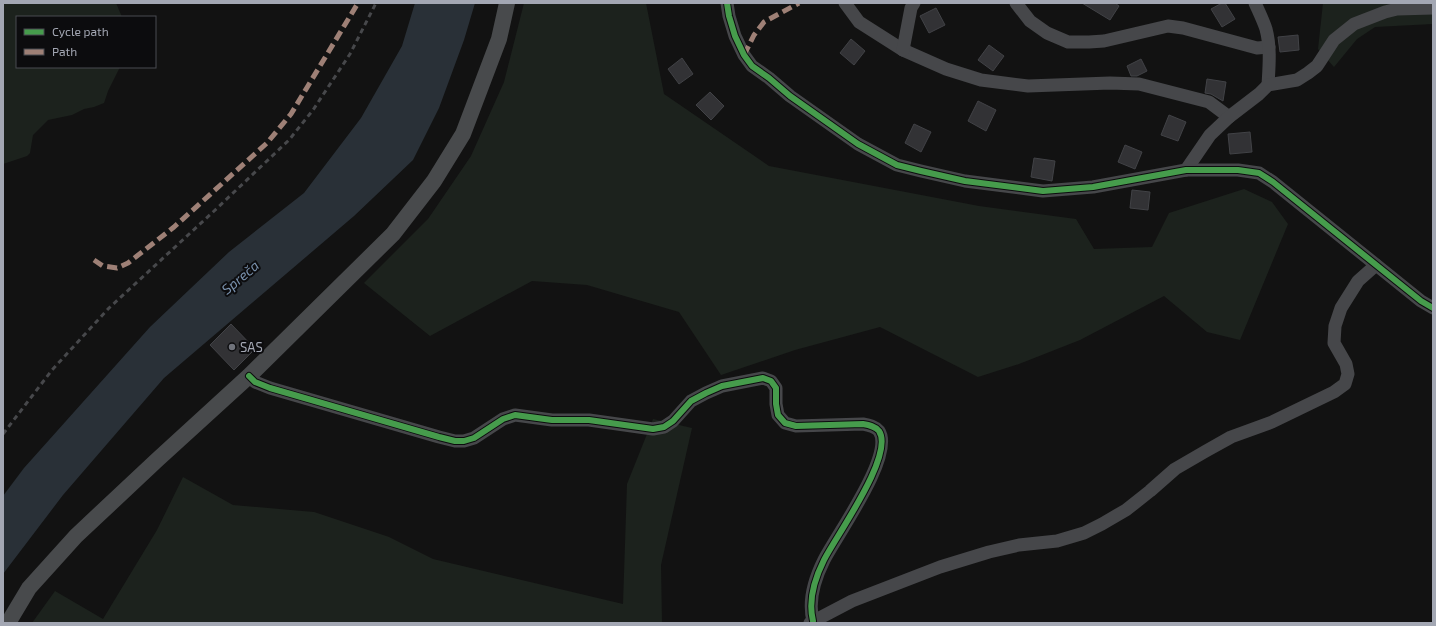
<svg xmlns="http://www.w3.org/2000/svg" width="1436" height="626" viewBox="0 0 1436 626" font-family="'Exo 2',sans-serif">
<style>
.green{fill:#1c221d}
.water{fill:#293037}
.building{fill:#323235;stroke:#414246}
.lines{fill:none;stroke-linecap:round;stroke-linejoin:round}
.minor{stroke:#46474a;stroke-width:13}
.major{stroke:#484a4c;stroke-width:16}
.rail{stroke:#47484b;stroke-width:3;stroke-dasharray:5 4;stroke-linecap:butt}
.quiet{stroke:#9e8076;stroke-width:5;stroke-dasharray:10 5;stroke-linecap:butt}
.cycleway-casing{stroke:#0c0c0e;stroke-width:8}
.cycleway{stroke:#469c4c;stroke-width:6}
.poi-dot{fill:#70737b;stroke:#0c0c0e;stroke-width:1.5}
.labels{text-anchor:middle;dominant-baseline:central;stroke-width:4;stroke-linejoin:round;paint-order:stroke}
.poi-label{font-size:13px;fill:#a3a7b3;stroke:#0c0c0e;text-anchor:start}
.water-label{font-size:14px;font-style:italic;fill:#7a92ae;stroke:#0c0c0e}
</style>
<rect width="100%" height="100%" fill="#121212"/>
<g class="green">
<path d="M3 3H116L122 17H17V67H120L108 91 104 103 94 107 84 109 72 115 48 120 33 135 30 153 27 156 3 164Z"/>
<path d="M524 3H646L664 94 769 166 979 206 1076 219 1094 249 1152 247 1169 213 1244 189 1272 202 1288 224 1240 340 1207 332 1164 296 1080 340 1019 364 978 377 880 327 795 350 721 375 679 312 587 285 532 281 430 336 364 283 428 219 471 156 504 82Z"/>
<path d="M1323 3H1433V24L1375 27 1357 39 1334 67 1318 49Z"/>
<path d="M653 419 692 428 661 565 662 623H32L55 591 103 619 157 530 183 477 233 505 314 512 389 537 433 559 623 604 627 484Z"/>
</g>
<path class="water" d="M415 3H475L464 40 439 108 413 160 354 216 164 378 63 495 3 574V496L24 468 150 327 229 252 304 193 361 118 402 46Z"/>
<g class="building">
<path d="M1082 3H1115L1119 6 1110 20Z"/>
<path d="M1222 3H1225L1235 19 1222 27 1211 9Z"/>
<path d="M936 8 945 25 929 33 920 16Z"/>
<path d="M1298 35 1299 50 1280 52 1278 37Z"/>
<path d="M851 39 865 51 854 65 840 53Z"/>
<path d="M989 45 1004 56 993 71 978 60Z"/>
<path d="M682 58 693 74 679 84 668 69Z"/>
<path d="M1141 59 1147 71 1137 76H1131L1127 66Z"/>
<path d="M1207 79 1226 82 1223 101 1211 94 1205 93Z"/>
<path d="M710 92 724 106 711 120 696 105Z"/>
<path d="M978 101 996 110 986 131 968 121Z"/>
<path d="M1169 115 1186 122 1178 141 1161 135Z"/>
<path d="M914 124 931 132 921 152 905 143Z"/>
<path d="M1250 132 1252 152 1230 154 1228 134Z"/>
<path d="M1125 145 1142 152 1135 169 1118 162Z"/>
<path d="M1034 158 1055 161 1052 181 1031 177Z"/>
<path d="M1132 190 1150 192 1148 210 1130 208Z"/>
<path d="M231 324 255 349 234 370 210 345Z"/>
</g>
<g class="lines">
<g class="minor">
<path d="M727 3 729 16 735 36 744 55 752 66 769 78 790 96 858 144 897 165 921 171 965 181 1043 191 1093 187 1186 170H1238L1259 173 1273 182 1421 301 1433 308"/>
<path d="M845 3 859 22 903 50 946 69 981 80 1028 86 1110 83 1139 84 1209 102 1229 117"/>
<path d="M1016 3 1030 21 1047 33 1068 42H1089L1104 41 1168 26 1183 28 1257 48 1269 47"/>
<path d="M1255 3C1259 12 1263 20 1266 29 1271 48 1269 67 1268 85"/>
<path d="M903 50 911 8 914 3"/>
<path d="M1186 170 1210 135 1229 117 1259 94 1268 85 1297 80 1308 73 1317 66 1334 40 1354 24 1385 12 1397 9 1433 8"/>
<path d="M249 376 255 382 270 388 439 437 455 441H464L474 438 503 419 515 415 552 420H589L653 429 664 427 673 421 691 401 706 393 722 386 763 378 771 381 776 388V404L778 415 785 423 796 426 863 424C869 425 875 426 879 431 895 455 836 536 824 560 815 578 808 601 813 621"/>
<path d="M810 623 852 601 940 567 989 552 1019 545 1057 541 1084 533 1102 524 1126 510 1150 491 1175 469 1206 451 1231 437 1272 422 1334 392 1345 384 1348 374 1346 364 1334 343 1335 326 1341 308 1358 281 1376 265"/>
</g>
<path class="major" d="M8 623 29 588 76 536 157 460 249 376 393 234 434 181 463 134 499 39 507 3"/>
<path class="rail" d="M3 434 52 370 109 308 213 212 289 140 313 110 350 54 376 3"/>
<g class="quiet">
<path d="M744 55 754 35 764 22 799 3"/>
<path d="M94 260 103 266 117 268 128 263 174 227 267 143 291 114 358 3"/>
</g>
<defs>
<g id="cycleway">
<path d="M727 3 729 16 735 36 744 55 752 66 769 78 790 96 858 144 897 165 921 171 965 181 1043 191 1093 187 1186 170H1238L1259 173 1273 182 1421 301 1433 308"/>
<path d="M249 376 255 382 270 388 439 437 455 441H464L474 438 503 419 515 415 552 420H589L653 429 664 427 673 421 691 401 706 393 722 386 763 378 771 381 776 388V404L778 415 785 423 796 426 863 424C869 425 875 426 879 431 895 455 836 536 824 560 815 578 808 601 813 621"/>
</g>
</defs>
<use href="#cycleway" class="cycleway-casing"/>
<use href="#cycleway" class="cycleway"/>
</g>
<circle class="poi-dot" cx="232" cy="347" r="4"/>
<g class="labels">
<g class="poi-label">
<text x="240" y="347">SAS</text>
</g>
<g class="water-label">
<text transform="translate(240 277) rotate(-40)">Spreča</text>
</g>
</g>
<rect width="1436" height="626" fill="none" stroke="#a3a7b3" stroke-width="8"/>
<rect x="16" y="16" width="140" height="52" fill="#0c0c0e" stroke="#484a50"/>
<rect x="24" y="29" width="20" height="6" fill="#469c4c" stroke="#484a50"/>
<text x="52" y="36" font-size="12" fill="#a3a7b3">Cycle path</text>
<rect x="24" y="49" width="20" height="6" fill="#9e8076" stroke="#484a50"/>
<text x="52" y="56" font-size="12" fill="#a3a7b3">Path</text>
</svg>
